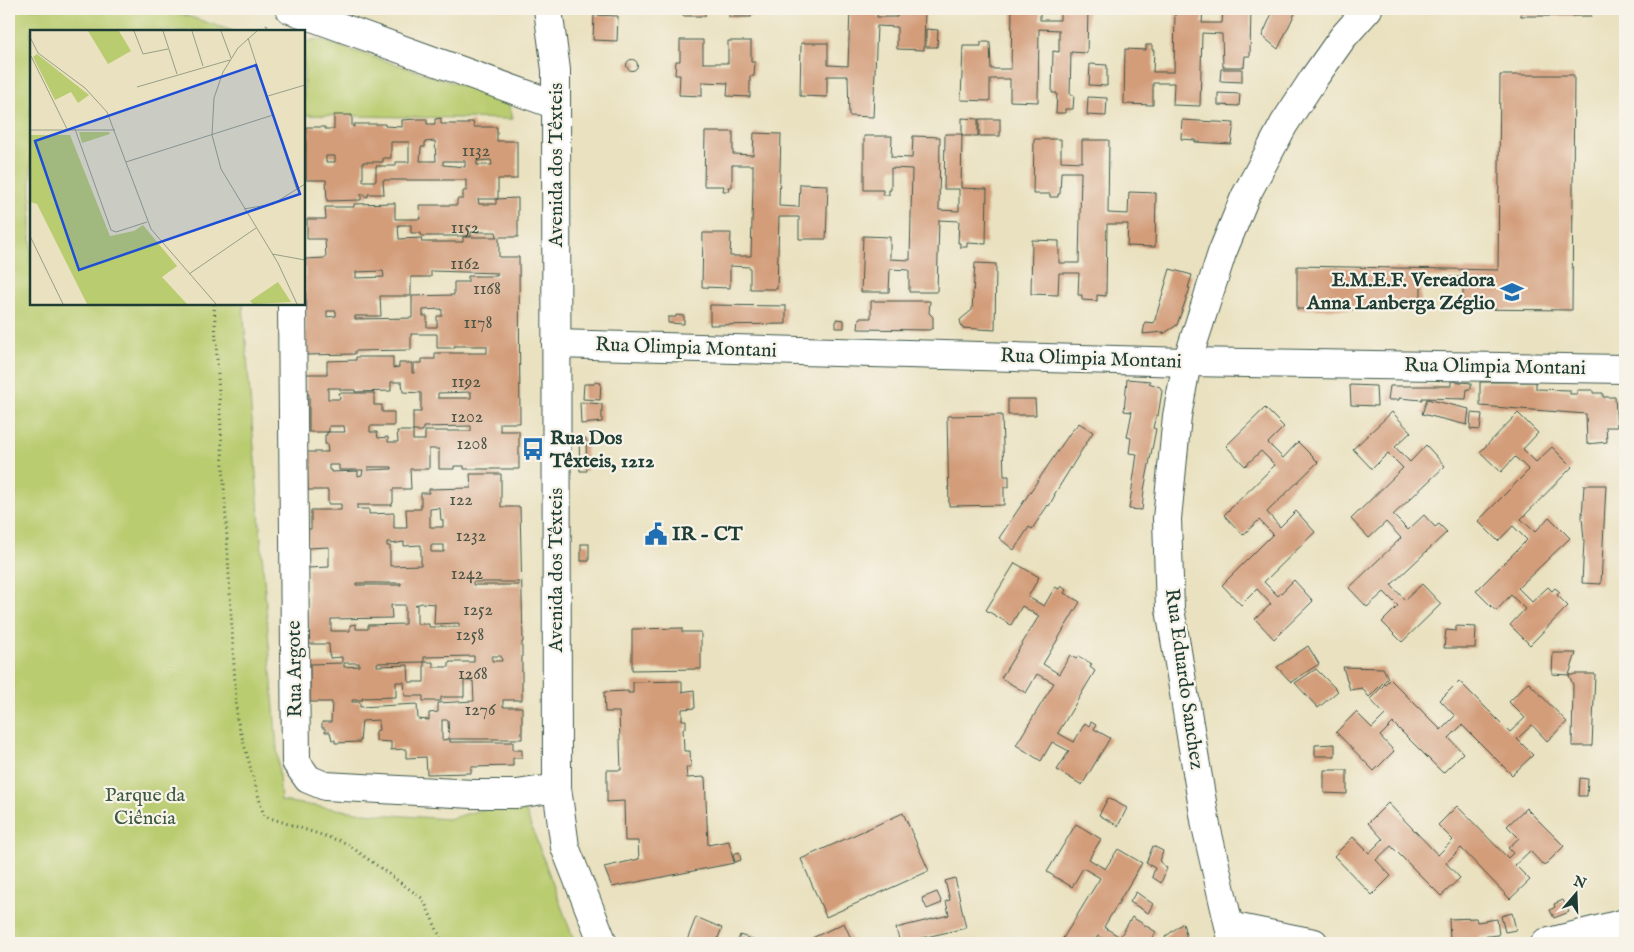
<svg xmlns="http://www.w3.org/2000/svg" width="1634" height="952" viewBox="0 0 1634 952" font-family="'IM FELL English',serif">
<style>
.green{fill:#b9cc6f;stroke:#6c8452}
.building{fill:#d39d7a;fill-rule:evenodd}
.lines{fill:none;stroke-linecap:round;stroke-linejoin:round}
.street-casing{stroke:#3d5649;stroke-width:30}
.secondary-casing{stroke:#3d5649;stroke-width:30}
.path{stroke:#3d5649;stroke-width:3;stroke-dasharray:1 4;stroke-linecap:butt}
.street{stroke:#fff;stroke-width:28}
.secondary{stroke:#fff;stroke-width:28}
.labels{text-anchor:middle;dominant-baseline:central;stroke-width:4.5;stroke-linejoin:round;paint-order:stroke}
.number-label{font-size:18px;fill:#4c5546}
.street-label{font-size:20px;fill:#1f3d34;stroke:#f7f3e8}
.poi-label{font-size:20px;font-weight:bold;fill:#1f3d34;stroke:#f7f3e8;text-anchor:start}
.park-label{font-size:20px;fill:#3e5a40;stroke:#f7f3e8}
.inset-road{fill:none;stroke:#989f87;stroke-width:1}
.view{fill:#1d4ed8;fill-opacity:0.15;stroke:#1d4ed8;stroke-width:2.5}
.inset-edge{fill:none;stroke:#1f3d34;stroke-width:2.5}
</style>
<rect width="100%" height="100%" fill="#f7f3e8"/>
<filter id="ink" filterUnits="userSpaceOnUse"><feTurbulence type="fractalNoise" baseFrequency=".02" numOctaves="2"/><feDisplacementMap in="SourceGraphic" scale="10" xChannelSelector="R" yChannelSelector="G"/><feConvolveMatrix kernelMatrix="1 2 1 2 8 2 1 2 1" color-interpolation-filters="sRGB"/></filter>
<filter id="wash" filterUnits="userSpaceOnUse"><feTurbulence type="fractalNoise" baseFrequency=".0096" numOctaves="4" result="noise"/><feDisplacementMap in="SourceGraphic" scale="20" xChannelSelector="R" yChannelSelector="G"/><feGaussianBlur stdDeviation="1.12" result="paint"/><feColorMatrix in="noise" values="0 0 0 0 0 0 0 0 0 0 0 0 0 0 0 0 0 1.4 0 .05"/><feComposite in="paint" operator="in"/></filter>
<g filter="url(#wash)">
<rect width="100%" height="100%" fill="#e9e1bf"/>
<g class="green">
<path d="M9 9H166L233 31H31V304H243L281 801 363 813 448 819 521 799 575 943H9Z"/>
<path d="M317 39 488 94 509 105 513 119 304 115V46L308 41Z"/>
</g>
<g id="blocks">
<g class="building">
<rect x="683" y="9" width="22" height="7"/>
<rect x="729" y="9" width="22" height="8"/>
<path d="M850 9H878L877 17H897V9H925L924 50 897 49V27L877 26 873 117 849 116 848 76H827V97L800 96 801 43H828V65L848 66Z"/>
<path d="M1012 9H1040V20H1060V9H1088L1087 53 1071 52 1070 95H1074L1073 109H1065V113H1056L1057 93H1052L1053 51 1059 52V30L1039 29 1038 102 1010 101V79H990V101L961 100 963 46H981V42H990L991 69H1011Z"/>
<path d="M1175 9H1203L1202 23H1222L1223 9H1251L1250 56H1245L1244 67H1223L1222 34 1202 33 1200 106 1173 105 1174 83H1153V105L1124 104 1125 49 1146 50V45H1152V50H1154L1153 72H1174Z"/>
<path d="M1274 9H1297L1278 49 1262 36Z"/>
<rect x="1521" y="9" width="70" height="7"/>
<path d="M594 15 618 16 617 41 593 40Z"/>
<path d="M926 29 938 30 937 47H926Z"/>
<path d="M680 40H703V63H728V41H751V62H755L754 76H750V97L727 96 728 83 702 82V96L679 95 680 75H675L676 61H680Z"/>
<circle cx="632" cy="65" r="5.5"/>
<path d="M1090 64 1107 65V86L1089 85Z"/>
<path d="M1221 69H1242V82L1220 81Z"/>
<path d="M1500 75H1574L1572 310 1463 309V277H1421V310L1297 309V266L1498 270Z"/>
<path d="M1218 93 1240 94 1239 106 1218 105Z"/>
<path d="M1088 97 1107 98 1106 116 1087 115Z"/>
<path d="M334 115H352V126L354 127V124H385V126L402 127V120L418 119H427V124H435V119L441 118V124H468V122H473L474 127H497V141H517V179H498V199H478L479 204H496V199L518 198V237H499V257H519L520 423H500V431H519V469H464V466H454V469H439V449H429V469H410L411 489H393V503H392V505H357V509H369V514L394 513V528H407L406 509H421V493H429V489L471 488 470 474H501V507H520L523 642H522V700H503V707H522V739H450V742H513V750H522V758H513V766L471 767V773L427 774 426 757 406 758V749L391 750V742L376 741V731L379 730 378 720 362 721 360 742 335 743V740H332L330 732H325V728H322V722H331L332 702H310V664L342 663V657L330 658 329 644H309L308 568 329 567V547L308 548V529H311V510H341V504H328V490H308L307 452H328L327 444H325V435H327V432H345L344 426H329V432H309V394H306V374H327V361L356 360V357H393V368L399 367V363H412V373H414V363H422V359H435V353H487V346H454L455 348H437V334H411V350L355 351V354L306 355 305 259 326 258 325 239H307V219H326L325 207H354V204L395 203V219H420L419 205H457V199H463V191H466V180H383L384 194H368V197L364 196V194H361V200L327 201 326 180H306V127H325V129H334ZM435 141 436 161H420L421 147H425V142ZM391 142H409V162H396V166H376V181H363V162H383V158H391ZM326 156H335V162H326ZM491 160 492 165H477V161ZM443 161H465V167L443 165ZM398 225H411V233H421V236H471V232H496L497 237H463V242H421L422 238 399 239ZM383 271 384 277 356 278V272ZM431 271 498 273 497 276H468V282H454V295L412 296V318L355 319V316H381L380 296H411V277H431ZM442 309V316H437V327H427V316H423V310ZM327 311H336V316L327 317ZM391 382H402L403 392 421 393V412H413V431H397L398 442H388V437L378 438 377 432H370V426H394V412H382V405H374V393H339L340 399H328V388H340V390H355V392L391 391ZM471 392V398H438V393ZM471 426V431H425V440H413V431H423V427ZM329 465H339V470H363L362 475 358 476V471L331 472V470H329ZM368 467H392V469L368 470ZM440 508 441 520H443V527H430V509ZM387 542H391V544L404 542V546L421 545V565L390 566V546H387ZM431 545H444V552H431ZM473 582H519V585H473ZM356 583H401V585H356ZM422 603 435 604 434 624 459 623V627H429V624H417V604L415 605ZM391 605H405V624L368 625V629H356V624L350 625V631H331V619L392 618ZM474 656V662H449V667H433V662H424V682H409L408 665 377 666V663L424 662V657ZM492 656H501L502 661H492ZM344 663H359V666L344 667ZM464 681H473L474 701 438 703V712L429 713V720L418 719 417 704 360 707V702H352V700H363L362 698 396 697V682H404L405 696H423V701H441V697H464ZM442 720H448L449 739 442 740Z"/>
<path d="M962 118 978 119V136H962Z"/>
<rect x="979" y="119" width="21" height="17"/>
<path d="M1182 120 1234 123 1231 144 1195 142V140L1181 139Z"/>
<path d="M705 132H733V154L753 155 754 133 781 134 779 206 799 207 800 184 828 185 826 239H799V217H779L777 289H750V267L730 266V288L702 287 703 233H731L730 256H751L753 186V165H732V187H728L729 191H723L724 186H704Z"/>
<path d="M945 134H962L961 188 987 189 986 244 967 243V247H960V243H958L959 221 939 220 937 292H909V270L890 269 889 292H861L863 236 890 237V259L910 260 912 169 891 168V190H889V195H883V190H864V136H892L891 157 912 158 913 136 940 137 939 210 959 211V189H944Z"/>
<path d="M1034 139H1061V161L1082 162V140H1109L1108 213 1128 214 1129 192 1156 193 1155 247 1127 246 1128 224H1107L1106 296 1097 295V301L1082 300V295H1078L1079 273H1059L1058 295 1031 294 1032 240 1059 241V263H1079L1081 172H1061L1060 194H1058V197H1050V194H1033Z"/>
<path d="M975 263 996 264 995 330 962 328 960 320 972 310Z"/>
<path d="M1170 269 1192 275 1188 288H1190L1177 325 1163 334 1164 332 1143 334 1145 322 1154 323Z"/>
<path d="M871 301H930L929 313 933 317V328L929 330 858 329 859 318H871Z"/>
<path d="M710 305 786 306V324L710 325Z"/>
<path d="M676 315 684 316V324L668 323V317H676Z"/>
<path d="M836 319 844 320V328H836Z"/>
<path d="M1127 379 1150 381 1149 383 1160 387 1162 391 1158 416 1156 415 1153 428 1156 429 1144 490 1142 510 1129 509 1137 454 1129 453 1131 438 1127 437 1132 412 1124 411Z"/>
<path d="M1451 381 1471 383V389H1467L1466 399 1422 398V400L1399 398V400H1388L1390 386H1451Z"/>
<path d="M594 382 601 383 600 400 583 399 584 384H594Z"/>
<path d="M1480 382H1536V389L1570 390V394H1577V390H1593V393H1603V397H1615L1617 427H1606L1607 442 1587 444 1586 414 1480 406Z"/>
<path d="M1350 385 1376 386 1377 406 1351 405Z"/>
<path d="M1008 399H1035L1036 415H1008Z"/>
<path d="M1427 399 1469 409 1467 425 1422 414Z"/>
<path d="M580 402 602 404V422L581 424Z"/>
<path d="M1265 408 1284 427 1268 443 1283 458 1298 442 1318 462 1267 512 1280 527 1296 511 1315 532 1264 582 1278 596 1294 580 1313 601 1274 639 1255 619 1271 604 1257 589 1241 605 1222 585 1273 534 1259 520 1243 535 1224 515 1275 465 1261 451 1245 466 1226 446Z"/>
<path d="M1392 412 1411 432 1395 447 1410 462 1426 445 1445 466 1393 515 1408 530 1424 515 1435 527 1439 524 1447 532 1391 585 1405 600 1422 584 1441 604 1402 642 1382 622 1398 606 1384 592 1367 607 1349 588 1401 538 1386 522 1369 538 1351 519 1403 468 1388 453 1372 469 1353 449Z"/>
<path d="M1471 413 1482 414 1480 430 1470 429Z"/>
<path d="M1518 413 1538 433 1523 449 1536 462 1552 447 1572 467 1521 519 1535 532 1549 517 1570 538 1518 588 1532 602 1548 587 1552 591 1555 588 1560 592 1557 595 1568 606 1530 645 1510 625 1525 609 1511 595 1496 611 1476 591 1527 540 1513 526 1498 541 1478 521 1529 470 1515 457 1501 472 1480 452Z"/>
<path d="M1002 415 1004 476H1009V487H1004V505L949 506 947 416Z"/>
<path d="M1079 423 1093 432 1054 495H1055L1049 506 1048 505 1032 529 1029 527 1014 550 999 538 1070 433Z"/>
<path d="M579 438H586L587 471H580Z"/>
<path d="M1584 485H1606L1601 584 1582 583 1584 541 1582 517Z"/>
<rect x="581" y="544" width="8" height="17"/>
<path d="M1015 563 1039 577 1028 597 1044 606 1055 587 1059 589 1061 586 1066 590 1064 593 1080 602 1043 664 1059 674 1070 655 1076 659 1078 656 1092 664 1090 667 1095 671 1058 733 1074 742 1085 723 1089 726 1091 722 1096 725 1094 729 1110 738 1082 785 1057 770 1069 751 1052 742 1041 761 1016 745 1054 683 1037 674 1026 693 1001 678 1039 616 1022 606 1011 625 986 610Z"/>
<path d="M1456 626 1476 627 1475 648H1444L1446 630 1456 631Z"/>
<path d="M682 628V632H701V669L632 670V629Z"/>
<path d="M1308 646 1319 664 1291 682 1277 667Z"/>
<path d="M1553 653H1576L1569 675 1552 674Z"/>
<path d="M1343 667 1383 668 1388 678 1369 697 1362 688 1350 690Z"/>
<path d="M1316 669 1338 691 1318 708 1295 683Z"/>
<path d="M1574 674H1595L1592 746H1572L1573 685 1569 675H1573Z"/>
<path d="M1390 679 1441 730 1455 716 1440 700 1459 681 1510 732 1525 718 1509 702 1528 682 1567 722 1547 741 1532 725 1517 739 1533 755 1512 775 1462 725 1449 738 1463 753 1443 773 1393 723 1380 736 1394 751 1374 771 1336 732 1356 712 1372 728 1385 715 1370 699Z"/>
<path d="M682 681V692L694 690 695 708 682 709V720H686V728H683L684 751H690L691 767H686L687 778 705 777 708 845 729 841 734 863 612 887 604 867 639 859 638 841H625L624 801 607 802V770H621L619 712H605L604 692 628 691V693H633V682Z"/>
<path d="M1335 744V756H1315V745Z"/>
<path d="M1324 770H1347V794L1324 793Z"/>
<path d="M1580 778 1588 779 1587 796H1579Z"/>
<path d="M1108 798 1127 808 1118 826 1099 815Z"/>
<path d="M1388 803 1438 855 1453 840 1438 825 1457 806 1508 858 1513 853 1508 848 1519 838 1507 826 1526 808 1564 846 1544 866 1530 851 1515 865 1530 880 1510 899 1461 848 1446 863 1460 878 1441 896 1391 846 1376 860 1391 876 1372 895 1334 856 1353 837 1369 853 1383 839 1368 823Z"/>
<path d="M903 813 929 871 826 917 801 859Z"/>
<path d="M1076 824 1101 839 1089 859 1105 869 1118 849 1142 863 1104 927 1120 937 1132 917 1156 932 1150 943H1111L1098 936 1093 943H1068L1062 940 1100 878 1083 868 1072 887 1047 872Z"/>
<path d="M1153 846 1163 851 1160 862 1167 868 1161 883 1152 877 1155 868 1146 863Z"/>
<path d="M739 852 741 860 735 862 733 854Z"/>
<path d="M955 878 966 928 900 943 896 928 949 915 946 901 950 900 945 881Z"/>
<path d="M937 892 942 903 927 909 922 898Z"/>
<path d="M1136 892 1153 904 1148 913 1130 902Z"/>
<path d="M1563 900 1569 912 1554 918 1550 910 1555 907 1554 904Z"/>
<path d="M1512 913 1516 930 1505 932 1501 916Z"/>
<path d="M696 917 722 928 716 943H686Z"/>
<path d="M1476 918 1477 922 1497 919 1499 935 1479 937V938L1450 941 1449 919Z"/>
<path d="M844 923 853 943H809L808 940Z"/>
<path d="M1183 923 1188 943H1167L1165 937Z"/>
<path d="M740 935 762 943H737Z"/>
</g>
</g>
</g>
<g filter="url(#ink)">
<use href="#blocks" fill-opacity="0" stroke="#3d5649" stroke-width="1"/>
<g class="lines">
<defs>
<g id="street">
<path d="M290 9 556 105"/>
<path d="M292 304 296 762 308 779 325 786 473 794H517L557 788"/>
<path d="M556 344 1187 362 1625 369"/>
<path d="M1229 926 1314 943"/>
<path d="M1233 943 1206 826 1170 609 1167 519 1177 416 1187 362 1222 253 1245 197 1284 124 1314 78 1343 37 1368 9"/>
<path d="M1545 943 1625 923"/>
</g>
<path id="secondary" d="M548 9 556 70 557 788 565 847 603 943"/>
</defs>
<use href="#street" class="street-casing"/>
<use href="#secondary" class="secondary-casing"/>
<g class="path">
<path d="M265 31 268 23"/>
<path d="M214 304 237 719 264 816 346 843 423 899 443 943"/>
</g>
<use href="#street" class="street"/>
<use href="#secondary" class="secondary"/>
</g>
</g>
<defs>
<symbol id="school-bare" viewBox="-9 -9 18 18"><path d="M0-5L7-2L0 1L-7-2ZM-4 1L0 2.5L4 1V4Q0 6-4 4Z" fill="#1f6fb2" stroke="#f7f3e8" stroke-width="2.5" paint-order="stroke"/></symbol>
<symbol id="bus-bare" viewBox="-9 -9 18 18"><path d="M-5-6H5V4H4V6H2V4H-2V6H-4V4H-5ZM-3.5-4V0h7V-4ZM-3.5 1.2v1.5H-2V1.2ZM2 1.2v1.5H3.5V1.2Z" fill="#1f6fb2" stroke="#f7f3e8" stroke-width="2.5" paint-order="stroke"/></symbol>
<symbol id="civic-bare" viewBox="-9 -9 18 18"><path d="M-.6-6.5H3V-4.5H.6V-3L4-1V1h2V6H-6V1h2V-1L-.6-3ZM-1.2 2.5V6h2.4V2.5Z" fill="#1f6fb2" stroke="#f7f3e8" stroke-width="2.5" paint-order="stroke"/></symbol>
</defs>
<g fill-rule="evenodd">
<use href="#school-bare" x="1496" y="276" width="32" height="32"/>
<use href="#bus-bare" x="517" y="433" width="32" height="32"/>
<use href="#civic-bare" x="640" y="518" width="32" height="32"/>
</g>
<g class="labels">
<g class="number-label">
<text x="476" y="151">1132</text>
<text x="465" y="228">1152</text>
<text x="465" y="264">1162</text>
<text x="487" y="289">1168</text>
<text x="478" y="323">1178</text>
<text x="466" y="382">1192</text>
<text x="467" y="417">1202</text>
<text x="472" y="444">1208</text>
<text x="461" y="500">122</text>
<text x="471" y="536">1232</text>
<text x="467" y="574">1242</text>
<text x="478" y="610">1252</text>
<text x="470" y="635">1258</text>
<text x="473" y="674">1268</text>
<text x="480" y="710">1276</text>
</g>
<g class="street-label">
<text transform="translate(556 165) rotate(-90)">Avenida dos Têxteis</text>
<text transform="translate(686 348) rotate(2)">Rua Olimpia Montani</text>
<text transform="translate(1091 359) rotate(2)">Rua Olimpia Montani</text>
<text transform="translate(1495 367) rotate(1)">Rua Olimpia Montani</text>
<text transform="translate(556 570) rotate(-90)">Avenida dos Têxteis</text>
<text transform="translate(295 669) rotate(-91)">Rua Argote</text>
<text transform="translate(1184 679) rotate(82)">Rua Eduardo Sanchez</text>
</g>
<g class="poi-label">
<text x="1495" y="280" text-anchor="end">E.M.E.F. Vereadora<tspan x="1495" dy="23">Anna Lanberga Zéglio</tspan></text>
<text x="550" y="438">Rua Dos<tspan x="550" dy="23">Têxteis, 1212</tspan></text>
<text x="672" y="534">IR - CT</text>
</g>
<g class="park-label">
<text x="145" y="795">Parque da<tspan x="145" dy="23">Ciência</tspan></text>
</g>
</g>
<g transform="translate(30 30)">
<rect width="275" height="275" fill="#e9e1bf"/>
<path d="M58 1H89L101 21 78 34ZM7 24 59 65 48 73 41 62 25 70 3 27ZM49 102H79L80 104 52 113ZM0 105H40L80 206 104 201 113 195 147 236 132 247 157 274H57L7 174 0 172ZM248 252 261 272 223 274 220 271Z" fill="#b9cc6f"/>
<path class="inset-road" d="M104 1 113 24 138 19M133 1 147 44M162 1 173 36M191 1 201 28M227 1 208 18 193 42 184 68 182 105 191 139 248 233 267 274M0 7 8 23 55 58 77 82 121 199 186 274M218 8 267 160M1 26 37 99M107 57 200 30M238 66 275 55M45 99 81 200 86 202 117 192M0 100H85M96 132 243 85M214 179 243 174 275 154M0 206 33 274M242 224 275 230M159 244 226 198"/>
<path class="view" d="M226 35 270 164 49 240 5 111Z"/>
<rect width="275" height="275" class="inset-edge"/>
</g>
<rect width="1634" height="952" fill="none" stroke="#f7f3e8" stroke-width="30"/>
<g transform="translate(1576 894) rotate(19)" stroke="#f7f3e8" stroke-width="4" paint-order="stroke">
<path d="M0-4L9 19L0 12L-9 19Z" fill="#1f3d34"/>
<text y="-8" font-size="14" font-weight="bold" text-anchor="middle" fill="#1f3d34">N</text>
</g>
</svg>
